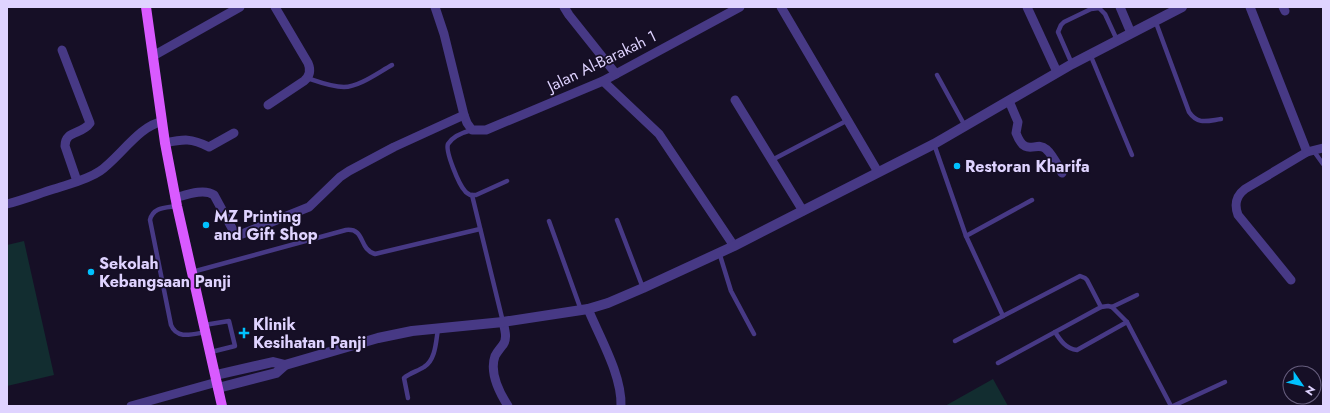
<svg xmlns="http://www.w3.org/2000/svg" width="1330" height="413" viewBox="0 0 1330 413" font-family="Jost,sans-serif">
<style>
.green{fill:#122d30}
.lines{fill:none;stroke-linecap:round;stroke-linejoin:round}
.service{stroke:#473985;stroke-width:4.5}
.minor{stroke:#473985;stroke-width:9}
.tertiary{stroke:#473985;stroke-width:10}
.primary{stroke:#d95aff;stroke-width:10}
.poi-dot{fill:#00c1fe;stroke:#160f26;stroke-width:1.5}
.labels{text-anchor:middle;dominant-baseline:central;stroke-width:3.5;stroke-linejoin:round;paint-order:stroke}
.street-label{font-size:16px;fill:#dfd3ff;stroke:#160f26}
.poi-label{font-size:16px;font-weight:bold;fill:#dfd3ff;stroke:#160f26;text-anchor:start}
</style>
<rect width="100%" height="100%" fill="#160f26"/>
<g class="green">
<path d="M24 241 54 375 7 386V245Z"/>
<path d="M993 379 1008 406H945Z"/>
</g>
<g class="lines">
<g class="service">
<path d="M1155 20 1189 112C1198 125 1207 121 1221 119"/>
<path d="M1090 54 1132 155"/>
<path d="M1072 64 1058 32 1061 25 1064 22 1091 9 1099 8 1105 14 1117 40"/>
<path d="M937 75 965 126"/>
<path d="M307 78C319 82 331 87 344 87 359 87 379 72 392 65"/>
<path d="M472 130C464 132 453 136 448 144 445 151 459 185 465 191 466 193 468 193 470 195H476L507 181"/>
<path d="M934 144 966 236 1003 316 1080 276 1085 278 1087 280 1101 307 998 363"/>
<path d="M1313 150 1323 164"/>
<path d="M772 160 848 120"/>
<path d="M472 195 503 322"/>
<path d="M177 206C165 208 153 207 150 220L171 325C177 340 193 334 206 332"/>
<path d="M617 220 643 288"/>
<path d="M549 221 581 310"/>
<path d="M966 236 1032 200"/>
<path d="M719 252 731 291 754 334"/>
<path d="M192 272 346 230C366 228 358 249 375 254L480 229"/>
<path d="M1101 307 1108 306 1112 307 1137 295"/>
<path d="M1112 307 1127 322 1171 406"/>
<path d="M204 325 229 321 235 346 211 352"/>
<path d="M1055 332C1060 340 1066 349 1077 350L1127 322"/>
<path d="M955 341 1003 316"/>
<path d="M408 398 404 378C410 373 418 371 424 367 436 360 436 340 438 329"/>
<path d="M1173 406 1225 382"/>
</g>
<g class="minor">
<path d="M435 7 444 34 464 115 467 123 472 130H486L603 81 740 7"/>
<path d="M564 7 569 15 616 74"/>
<path d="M781 7 878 172"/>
<path d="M1027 7 1057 72"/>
<path d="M1120 7 1131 33"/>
<path d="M1250 7 1307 152 1245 189C1236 196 1234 204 1238 215L1291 280"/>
<path d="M1283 7 1285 11"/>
<path d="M62 50 90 123C82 135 65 130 65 146L77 181"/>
<path d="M153 56 240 7"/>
<path d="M603 81 659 134 734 246"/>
<path d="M735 100 803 211"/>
<path d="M1009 101 1018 122 1016 133C1026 159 1036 140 1046 149 1053 155 1058 166 1062 173"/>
<path d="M268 105 304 81C310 76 311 70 308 63L275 7"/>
<path d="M165 143C184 139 191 138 209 147L234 133"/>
<path d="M1307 152 1323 148"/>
<path d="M175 198C186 195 204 188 214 195L233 230 237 233 242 234 309 207 340 177 349 171 394 147 464 115"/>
<path d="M7 204C23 200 38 194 54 189 69 184 87 180 100 171 118 159 141 124 162 122"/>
<path d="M588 309C600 338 622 375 621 406"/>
<path d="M503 322C505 330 508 340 502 346 499 350 497 352 495 356 489 373 499 392 508 406"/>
<path d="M131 406 217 382"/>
</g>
<g class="tertiary">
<path d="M216 375 273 362 285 365"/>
<path d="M218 388 276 373 285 365 378 338 412 331 503 322 588 309 608 303 643 288 734 246 934 144 1072 64 1182 7"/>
</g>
<path class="primary" d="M146 7 165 143 177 206 222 406"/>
</g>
<g class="poi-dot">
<circle cx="957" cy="166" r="4"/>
<circle cx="206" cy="225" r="4"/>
<circle cx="91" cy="272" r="4"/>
<path d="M242 327h4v4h4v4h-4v4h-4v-4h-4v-4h4z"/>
</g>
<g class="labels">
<g class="street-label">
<text transform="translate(602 61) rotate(-26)">Jalan Al-Barakah 1</text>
</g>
<g class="poi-label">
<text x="965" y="166">Restoran Kharifa</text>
<text x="214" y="216">MZ Printing<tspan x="214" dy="18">and Gift Shop</tspan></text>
<text x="99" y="263">Sekolah<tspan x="99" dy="18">Kebangsaan Panji</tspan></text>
<text x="253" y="324">Klinik<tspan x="253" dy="18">Kesihatan Panji</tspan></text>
</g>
</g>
<rect width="1330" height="413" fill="none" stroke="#dfd3ff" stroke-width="16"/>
<g transform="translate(1302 385) rotate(124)"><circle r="19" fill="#160f26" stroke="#665d7d"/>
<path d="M0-3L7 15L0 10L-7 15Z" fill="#00c1fe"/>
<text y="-6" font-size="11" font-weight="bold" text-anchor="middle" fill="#dfd3ff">N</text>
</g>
</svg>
